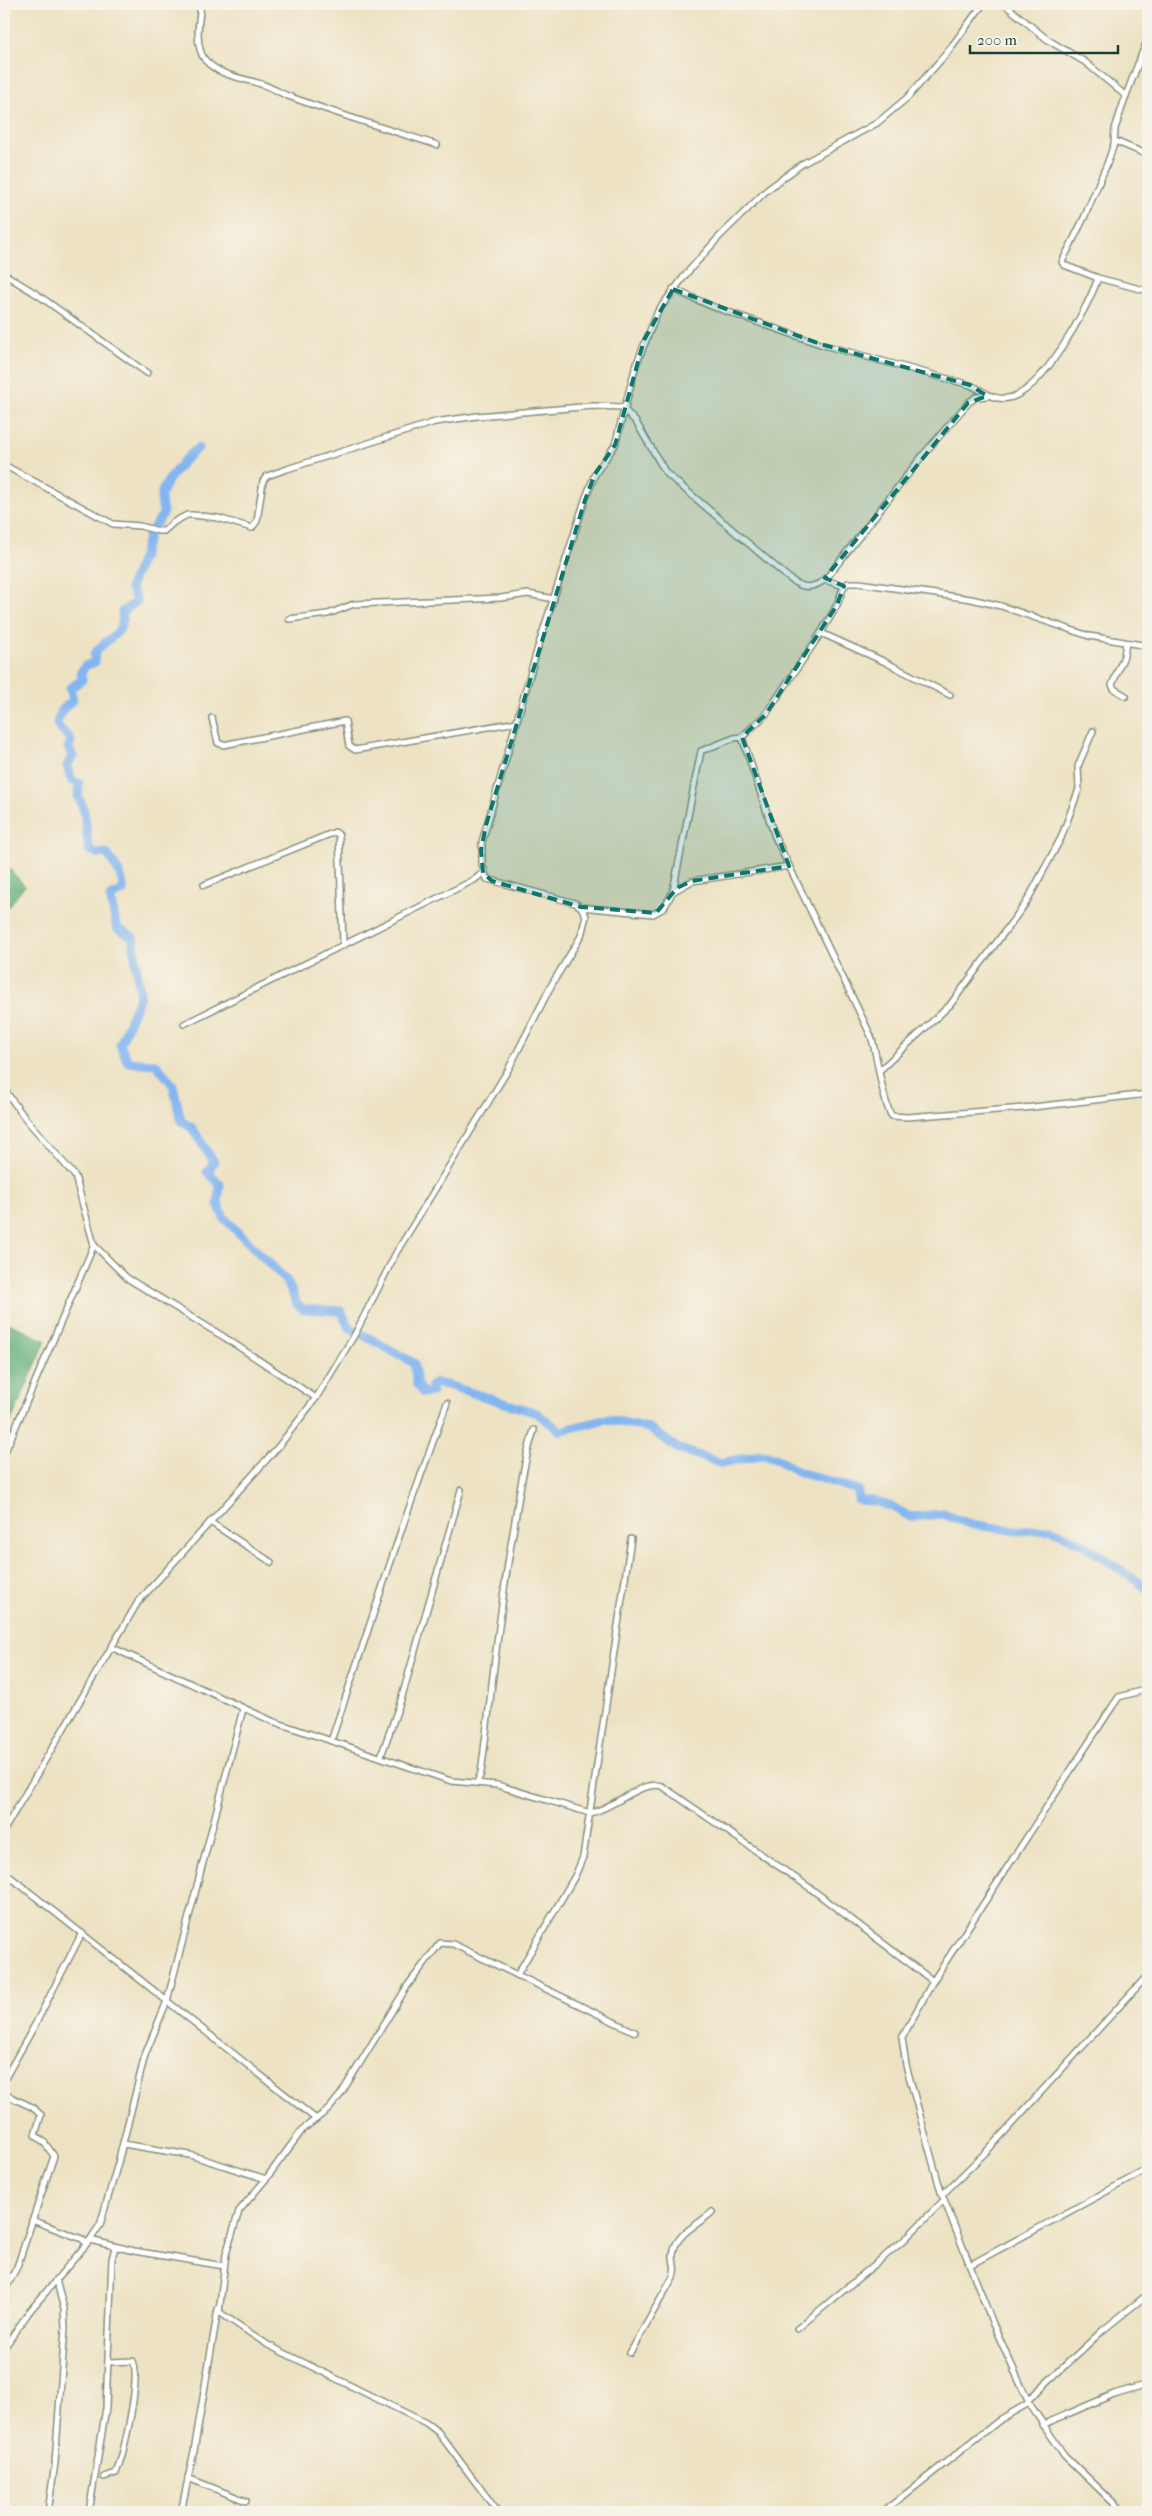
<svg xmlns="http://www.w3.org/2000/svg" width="1152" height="2516" viewBox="0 0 1152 2516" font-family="'IM FELL French Canon',serif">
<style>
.forest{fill:#5fad79;stroke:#3f7556}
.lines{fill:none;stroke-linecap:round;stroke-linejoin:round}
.river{stroke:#83b6f0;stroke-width:9}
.minor-casing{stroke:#86907c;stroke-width:8}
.minor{stroke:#fff;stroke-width:5}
.marked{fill:#0f766e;fill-opacity:0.2;stroke:#0f766e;stroke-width:4;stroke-dasharray:10 6;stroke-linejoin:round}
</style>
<rect width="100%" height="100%" fill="#f7f3e8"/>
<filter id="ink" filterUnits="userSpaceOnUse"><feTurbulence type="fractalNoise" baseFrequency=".02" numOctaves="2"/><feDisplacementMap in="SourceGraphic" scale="10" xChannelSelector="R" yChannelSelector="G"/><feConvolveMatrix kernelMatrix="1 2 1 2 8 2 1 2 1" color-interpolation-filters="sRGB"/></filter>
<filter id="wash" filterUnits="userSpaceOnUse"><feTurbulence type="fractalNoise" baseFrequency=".0096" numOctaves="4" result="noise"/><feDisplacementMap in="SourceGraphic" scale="20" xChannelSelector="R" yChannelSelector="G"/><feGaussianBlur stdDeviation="1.12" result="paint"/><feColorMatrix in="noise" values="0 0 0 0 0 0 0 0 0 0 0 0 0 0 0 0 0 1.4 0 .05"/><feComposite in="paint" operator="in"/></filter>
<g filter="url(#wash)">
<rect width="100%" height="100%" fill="#ede2c3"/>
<g class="forest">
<path d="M4 863 25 886 4 912Z"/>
<path d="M9 1323 46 1341 4 1437V1334Z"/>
</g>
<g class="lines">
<path class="river" d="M198 448C188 455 160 486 161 498 161 503 163 508 163 514L149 534 143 556 130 587 137 601 122 612C127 636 103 638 94 655L95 662 85 666 81 672 82 680 70 688 73 700 62 710 57 723C60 732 68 733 71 741L68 748 73 756 67 766 72 781 79 783 78 798C87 808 86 835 89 850L98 854 106 853C114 862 125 880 123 891L110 897 117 928 133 937 140 995 120 1045 128 1062 156 1064 173 1085 181 1121 192 1128 214 1162 207 1172 220 1184 218 1204 224 1218 287 1281 297 1304 303 1309 341 1311 349 1327 414 1363 417 1385 423 1393 432 1392 431 1386 436 1383 447 1385 537 1413 560 1431 607 1419 649 1428 677 1448 720 1463 761 1455 773 1457 799 1472 858 1490V1500L874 1501 893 1507 910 1517 943 1514 970 1524 1018 1531 1051 1529 1083 1544 1148 1589"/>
</g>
</g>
<g filter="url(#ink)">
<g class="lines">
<defs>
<g id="minor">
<path d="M201 4C199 20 194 45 205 60 220 77 245 78 264 85 273 88 280 93 288 96 337 114 387 129 437 145"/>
<path d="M1004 4 1048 40 1085 62 1126 96"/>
<path d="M1115 141 1148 155"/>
<path d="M4 274 38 295 147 373"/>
<path d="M1098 278 1148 291"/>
<path d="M673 289 711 306 820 344 970 385C983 390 992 401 1008 398 1042 393 1088 308 1098 278L1064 265 1062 262 1084 218 1107 164 1114 144 1115 129 1125 98 1148 38"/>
<path d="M4 465 113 524 140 526 159 531H164L174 522 187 515H193L218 518 252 528 257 521 263 481 267 476 287 469 435 422 477 416 593 406 622 407 636 422 666 473 790 579C803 589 811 589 825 580L923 455 968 403 976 397 987 396"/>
<path d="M825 580 844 586"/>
<path d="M844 586 848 583H859L971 599 1001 606 1089 636 1148 646"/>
<path d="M289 619 328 614 354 604 501 598 528 594 554 599"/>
<path d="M821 633 883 661 950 695"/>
<path d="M1126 643 1124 656 1112 685 1114 689 1126 696"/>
<path d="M212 718 218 743 223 745 345 721 349 746 355 750 517 722"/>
<path d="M742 737 766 714 821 633 837 605 844 586"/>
<path d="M204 885 335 832 339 835 343 944"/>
<path d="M674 891 692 881 789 866"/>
<path d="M581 907 653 914 664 908 673 891 701 751 734 738 742 737 775 837 871 1036C877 1053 883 1106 892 1116L907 1117 1024 1108 1148 1094"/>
<path d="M184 1024 474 880 483 873"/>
<path d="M880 1070 950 1005 1026 903 1061 838 1079 789 1078 766 1093 731"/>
<path d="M4 1089 25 1118 75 1176 94 1245 4 1454"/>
<path d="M94 1245 127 1278 224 1337 316 1398"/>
<path d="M210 1522 271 1562"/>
<path d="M111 1647 272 1721 451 1781 497 1785 590 1813C613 1809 641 1780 662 1786L810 1888 933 1981"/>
<path d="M331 1741 403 1525 447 1403"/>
<path d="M381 1756 401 1700 461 1490"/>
<path d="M477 1783 481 1773C492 1691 499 1609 514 1527 519 1494 524 1462 534 1430"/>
<path d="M4 1830 138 1602 278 1447 316 1398 355 1334 396 1253 508 1070 552 984 581 936 586 916 581 907 575 903 487 879 482 864V842L538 647 585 500 595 474 615 445 636 365 658 311 686 274 719 237 767 190 802 164 877 123 908 97 946 54 983 4"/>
<path d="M4 1872 316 2119"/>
<path d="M517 1975 575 1876 583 1857 631 1539"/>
<path d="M4 2080 36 2023 82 1933"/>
<path d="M4 2094 32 2107 41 2115 35 2135 44 2142 54 2156 17 2267 4 2292"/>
<path d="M123 2144 190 2155 266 2179"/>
<path d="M942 2195 986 2152 1148 1975"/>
<path d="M32 2220 82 2239 86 2243"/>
<path d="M90 2240 134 2251 224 2266"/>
<path d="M970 2265 1148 2169"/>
<path d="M797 2329 903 2241 944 2200"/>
<path d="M4 2348 29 2312 90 2240 100 2225 118 2163 145 2055 167 2001 243 1709"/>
<path d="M630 2353 673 2277C677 2268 672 2262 673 2254 676 2232 699 2225 712 2212"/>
<path d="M1028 2400 1102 2331 1148 2294"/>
<path d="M1029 2403 993 2324 941 2192 906 2065 902 2038 933 1981 1112 1707 1119 1697 1148 1689"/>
<path d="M1042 2425 1114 2394 1148 2384"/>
<path d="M104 2477 116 2473C124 2453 141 2379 133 2361L109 2362"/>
<path d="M188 2478 246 2501"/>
<path d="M48 2512 55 2463 65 2328 64 2309 56 2279"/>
<path d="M89 2512 106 2408 112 2259 115 2247"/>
<path d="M181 2512 194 2451 218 2309"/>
<path d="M498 2512 438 2432 426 2423 268 2345 219 2312 226 2254 239 2211 266 2179 303 2129 329 2109 341 2094 408 1985 440 1943 453 1944 635 2032"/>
<path d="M883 2512 1001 2419 1029 2403 1064 2455 1123 2512"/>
</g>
</defs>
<use href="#minor" class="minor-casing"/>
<use href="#minor" class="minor"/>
</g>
</g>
<path class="marked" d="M673 289 820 344 970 385 987 396 968 403 825 578 844 586 837 605 766 714 742 737 789 866 692 881 677 888 656 913 581 907 492 881 483 873 481 850 486 825 585 500 595 474 615 445 644 340Z"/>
<rect width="1152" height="2516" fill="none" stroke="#f7f3e8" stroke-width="20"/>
<path d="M970 45v8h148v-8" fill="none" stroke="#1f3d34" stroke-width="2.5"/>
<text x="977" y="45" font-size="15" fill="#1f3d34" stroke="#f7f3e8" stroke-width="4" paint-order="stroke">200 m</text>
</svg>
